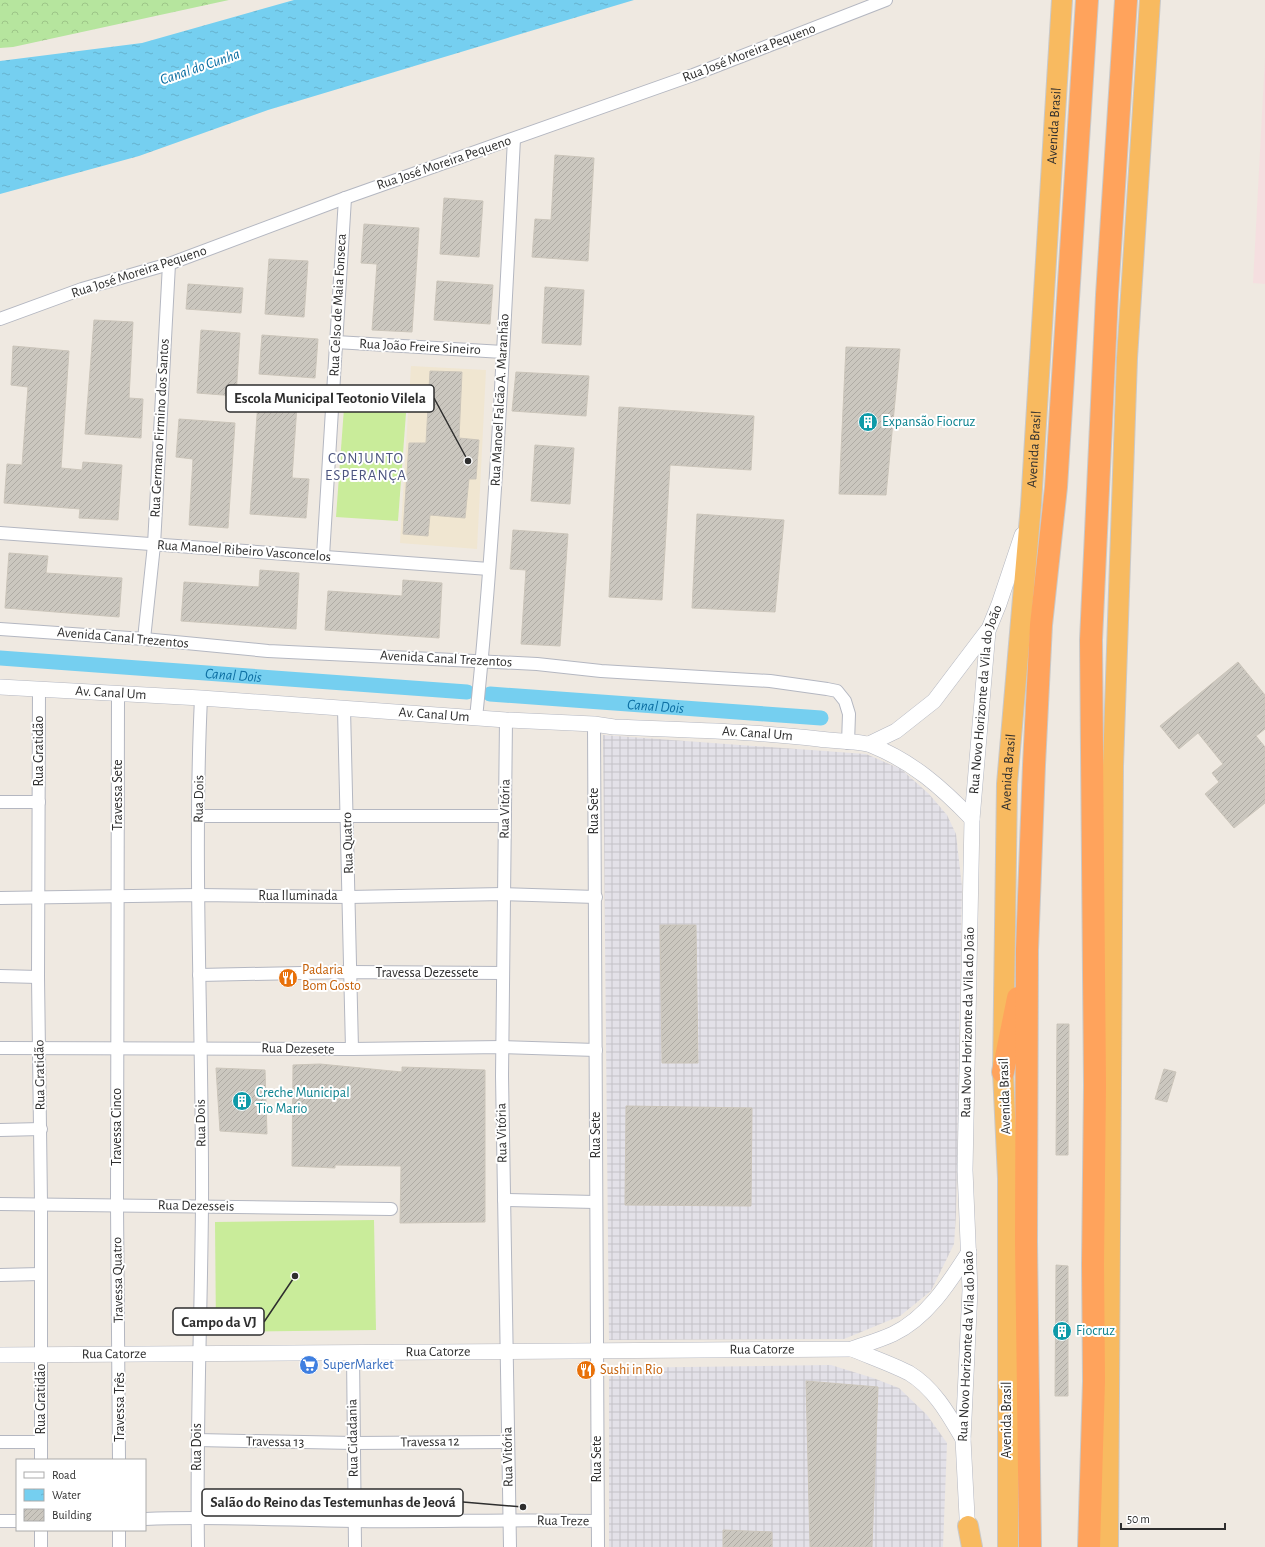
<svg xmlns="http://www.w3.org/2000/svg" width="1265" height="1547" viewBox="0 0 1265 1547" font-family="'Alegreya Sans',sans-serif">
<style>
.industrial{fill:url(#industrial-grid)}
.education{fill:#f0e6d1}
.medical{fill:#f5dfe0}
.forest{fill:url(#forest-crowns)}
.pitch{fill:#c9ec9a}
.water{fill:url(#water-ripples)}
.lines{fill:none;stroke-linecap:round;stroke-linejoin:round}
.canal{stroke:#75cff0;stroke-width:15}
.building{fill:url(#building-hatch);stroke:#cbc5ba}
.minor-casing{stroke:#b4b7c1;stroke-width:14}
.tertiary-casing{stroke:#b4b7c1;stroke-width:16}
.trunk-casing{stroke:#c9c9c9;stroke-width:22}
.motorway-casing{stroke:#c9c9c9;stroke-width:24}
.minor{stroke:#fff;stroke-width:12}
.tertiary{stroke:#fff;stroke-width:15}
.trunk{stroke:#f8ba60;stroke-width:20}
.motorway{stroke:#ffa35c;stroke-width:22}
.labels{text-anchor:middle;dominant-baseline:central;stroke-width:4;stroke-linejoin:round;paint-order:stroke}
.street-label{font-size:14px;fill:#2e2e2e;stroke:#fff}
.culture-label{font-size:14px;fill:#0d838f;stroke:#fff;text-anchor:start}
.food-label{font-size:14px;fill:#c56008;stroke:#fff;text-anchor:start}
.shop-label{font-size:14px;fill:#366cbe;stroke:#fff;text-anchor:start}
.water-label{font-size:15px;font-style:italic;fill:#0d6fa3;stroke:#fff}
.neighbourhood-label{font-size:15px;letter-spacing:1px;fill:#4d5680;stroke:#fff}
.leader{fill:none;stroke:#2e2e2e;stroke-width:1.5}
.callout-dot{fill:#2e2e2e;stroke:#fff;stroke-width:1.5}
.callout{fill:#fff;stroke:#2e2e2e;stroke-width:1.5}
.callout-label{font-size:15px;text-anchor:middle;font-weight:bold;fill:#2e2e2e}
</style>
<defs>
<pattern id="industrial-grid" width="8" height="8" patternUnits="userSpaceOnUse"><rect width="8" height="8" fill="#e3e1e8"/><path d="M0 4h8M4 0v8" fill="none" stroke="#c3c1c7"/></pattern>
<pattern id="forest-crowns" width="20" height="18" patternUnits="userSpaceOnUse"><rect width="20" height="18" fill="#b6e59e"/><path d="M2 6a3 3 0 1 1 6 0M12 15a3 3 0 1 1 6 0" fill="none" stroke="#9dc588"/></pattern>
<pattern id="water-ripples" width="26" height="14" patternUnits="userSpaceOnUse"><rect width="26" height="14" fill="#75cff0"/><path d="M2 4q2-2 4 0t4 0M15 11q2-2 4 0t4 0" fill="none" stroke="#66b2ce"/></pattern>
<pattern id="building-hatch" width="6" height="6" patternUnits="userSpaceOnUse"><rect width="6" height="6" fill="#cbc7bf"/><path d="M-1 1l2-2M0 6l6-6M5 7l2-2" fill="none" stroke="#afaba4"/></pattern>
</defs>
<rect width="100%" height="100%" fill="#efe9e1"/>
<g class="industrial">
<path d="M603 735 866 754 901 769 929 794 947 815 956 834 962 887 956 1215 954 1244 931 1291 900 1316 844 1339 609 1340Z"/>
<path d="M831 1365 873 1378 899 1388 927 1415 947 1443 943 1547H609V1368Z"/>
</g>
<path class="education" d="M411 366 486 370 477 549 400 543Z"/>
<path class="medical" d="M1265 58V284L1253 283Z"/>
<path class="forest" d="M0 0H229L13 47 0 48Z"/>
<g class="pitch">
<path d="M344 408 406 413 398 521 336 517Z"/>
<path d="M374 1220 376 1330 216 1332 215 1222Z"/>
</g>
<path class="water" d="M294 0H634L268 110 139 156 0 194V61L142 43Z"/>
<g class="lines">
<g class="canal">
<path id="s1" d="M0 658 467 692"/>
<path id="s2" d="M490 694 821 718"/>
</g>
</g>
<g class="building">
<path d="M555 155 594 158 588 261 532 257 535 219 551 220Z"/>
<path d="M444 198 483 201 479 257 440 254Z"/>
<path d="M364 224 419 228 412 332 372 330 377 264 361 263Z"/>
<path d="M269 259 308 261 304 317 265 314Z"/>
<path d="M437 281 493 285 490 324 434 320Z"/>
<path d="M188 284 243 288 241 313 186 309Z"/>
<path d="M545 287 584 290 581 345 542 343Z"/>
<path d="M94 320 133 322 129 398 143 399 141 438 85 434Z"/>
<path d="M201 330 240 333 236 396 197 393Z"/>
<path d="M262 335 318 339 315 378 259 374Z"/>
<path d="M13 346 69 351 61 468 82 470 83 462 122 465 118 520 79 518 80 509 4 503 7 464 22 465 28 387 11 385Z"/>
<path d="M846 347 900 349 886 495 839 494Z"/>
<path d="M430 371 462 372 459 438 479 440 476 479H469L465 518 430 515 428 536 403 534 409 443H426Z"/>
<path d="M516 372 589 376 586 416 512 411Z"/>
<path d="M258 402 297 405 292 478 309 479 306 518 250 514Z"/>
<path d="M619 407 754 416 751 470 670 465 662 600 609 597Z"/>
<path d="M179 419 235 423 228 528 189 525 193 459 176 457Z"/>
<path d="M535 445 574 448 570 504 531 501Z"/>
<path d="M697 514 784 520 775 612 692 608Z"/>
<path d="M513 530 568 534 560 646 521 644 526 570 510 569Z"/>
<path d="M9 553 48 556 46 573 122 578 119 617 5 608Z"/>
<path d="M260 570 299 573 296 629 181 621 184 582 259 587Z"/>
<path d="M403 580 442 583 439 638 325 630 328 591 402 596Z"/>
<path d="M1238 662 1265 695V729L1256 736 1265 747V803L1234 828 1205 794 1219 782 1212 773 1223 764 1198 733 1179 749 1160 726Z"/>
<path d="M660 925H696L698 1063H662Z"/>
<path d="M1057 1024H1069L1068 1155H1056Z"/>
<path d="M320 1064 402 1072V1067L485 1070V1222L400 1223 401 1166 335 1165V1168L292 1166 293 1065Z"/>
<path d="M216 1068 265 1070 267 1134 220 1131Z"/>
<path d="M1164 1069 1176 1072 1167 1102 1155 1099Z"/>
<path d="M626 1106 752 1108 751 1206 625 1205Z"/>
<path d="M1056 1265 1068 1266V1396H1055Z"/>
<path d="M806 1381 878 1387 872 1547H810Z"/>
<path d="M723 1530 772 1532V1547H723Z"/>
</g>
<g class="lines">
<defs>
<g id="minor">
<path d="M0 319 82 289 169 264 345 198 693 75 886 0"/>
<path d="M336 342 503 352"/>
<path d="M0 533 489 569"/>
<path d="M323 556 345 198"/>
<path d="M0 629 144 639 268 651 537 664 601 671 770 681 827 689 837 691 845 701 849 714 848 743"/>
<path d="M144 639 154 545 169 264"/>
<path d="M39 689 38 977 41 1203V1460"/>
<path d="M118 694 117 1205 119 1460"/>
<path d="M344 709 352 1049"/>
<path d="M476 718C496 525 504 332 514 139"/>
<path d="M506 720 502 1076 510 1547"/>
<path d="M594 724 598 1547"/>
<path d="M0 802H39"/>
<path d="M199 816H505"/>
<path d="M0 898 198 895 349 897 503 894 596 897"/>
<path d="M199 975 350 972 503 973"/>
<path d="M0 976 38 977"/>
<path d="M0 1048 352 1049 502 1047 596 1050"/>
<path d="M0 1130 41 1129"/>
<path d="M504 1200 595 1202"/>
<path d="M0 1204 391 1209"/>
<path d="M0 1275 40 1274"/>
<path d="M353 1353 355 1547"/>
<path d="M197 1440 353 1443 507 1442"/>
<path d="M0 1442H41"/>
<path d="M145 1519C215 1516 284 1520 354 1521 435 1522 516 1519 597 1521"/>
<path d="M0 1521H17"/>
<path d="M41 1530V1547"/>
<path d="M119 1547V1530"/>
<path d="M198 1547C196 1433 201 1320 202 1206 203 1037 193 867 201 698"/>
</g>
<g id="tertiary">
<path id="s3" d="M0 687 201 698 506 720 594 724 614 727C683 730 751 731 819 739 832 741 860 741 871 745 913 762 941 787 972 819"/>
<path d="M869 744 896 731 934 701 987 631"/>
<path d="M852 1349C871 1357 891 1364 909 1373 934 1388 949 1415 963 1439"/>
<path id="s4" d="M0 1355 852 1349C866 1344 880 1340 893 1334 927 1318 949 1283 969 1252"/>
<path id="s5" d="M968 1536 963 1439 970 1290 965 1170 972 819 988 631 999 604 1022 535"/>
</g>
<g id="trunk">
<path d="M968 1526 972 1547"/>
<path id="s6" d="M1008 1547V1178L1003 1072 1007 784 1031 505 1062 0"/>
<path d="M1108 1547 1113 766 1127 358 1150 0"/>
</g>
<g id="motorway">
<path d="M1003 1072 1018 998"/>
<path d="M1030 1547 1026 1242 1027 950 1034 765 1041 625 1056 487 1087 0"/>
<path d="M1089 1547 1094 1381 1093 1264 1095 1085 1091 640 1107 295 1126 0"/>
</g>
</defs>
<use href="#minor" class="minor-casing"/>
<use href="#tertiary" class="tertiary-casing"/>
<use href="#trunk" class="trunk-casing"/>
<use href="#motorway" class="motorway-casing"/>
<use href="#minor" class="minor"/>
<use href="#tertiary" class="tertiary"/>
<use href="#trunk" class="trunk"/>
<use href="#motorway" class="motorway"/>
</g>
<defs>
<symbol id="building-disc" viewBox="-11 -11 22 22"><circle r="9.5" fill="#0f9aa8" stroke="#fff"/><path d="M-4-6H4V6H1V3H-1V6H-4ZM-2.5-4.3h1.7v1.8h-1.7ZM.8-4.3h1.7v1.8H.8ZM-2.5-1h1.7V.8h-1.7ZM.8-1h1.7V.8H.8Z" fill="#fff"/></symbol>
<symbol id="restaurant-disc" viewBox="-11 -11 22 22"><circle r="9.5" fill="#e8710a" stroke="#fff"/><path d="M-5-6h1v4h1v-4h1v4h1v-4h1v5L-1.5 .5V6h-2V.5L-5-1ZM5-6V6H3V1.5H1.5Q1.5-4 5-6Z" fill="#fff"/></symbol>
<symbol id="supermarket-disc" viewBox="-11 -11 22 22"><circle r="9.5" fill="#3f7fe0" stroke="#fff"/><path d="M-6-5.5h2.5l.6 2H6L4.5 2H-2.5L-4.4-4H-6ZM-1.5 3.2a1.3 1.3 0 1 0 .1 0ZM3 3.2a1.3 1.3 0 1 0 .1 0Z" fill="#fff"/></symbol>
</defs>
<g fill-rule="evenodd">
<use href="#building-disc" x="857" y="411" width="22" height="22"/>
<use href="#restaurant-disc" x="277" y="967" width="22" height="22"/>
<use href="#building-disc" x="231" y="1090" width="22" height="22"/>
<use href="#building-disc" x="1051" y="1320" width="22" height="22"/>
<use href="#supermarket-disc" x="298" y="1354" width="22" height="22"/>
<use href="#restaurant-disc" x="575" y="1359" width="22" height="22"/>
</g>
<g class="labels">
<g class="street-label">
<text transform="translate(749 53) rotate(-21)">Rua José Moreira Pequeno</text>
<text stroke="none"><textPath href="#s6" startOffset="1423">Avenida Brasil</textPath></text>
<text transform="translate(444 163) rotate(-19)">Rua José Moreira Pequeno</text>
<text transform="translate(139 272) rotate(-18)">Rua José Moreira Pequeno</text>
<text transform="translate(338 305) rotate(-87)">Rua Celso de Maia Fonseca</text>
<text transform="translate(420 347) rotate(3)">Rua João Freire Sineiro</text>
<text transform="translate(500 400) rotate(-87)">Rua Manoel Falcão A. Maranhão</text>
<text transform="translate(160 428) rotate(-87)">Rua Germano Firmino dos Santos</text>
<text stroke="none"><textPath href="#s6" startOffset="1099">Avenida Brasil</textPath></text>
<text transform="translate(244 551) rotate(4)">Rua Manoel Ribeiro Vasconcelos</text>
<text transform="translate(123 638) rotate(5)">Avenida Canal Trezentos</text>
<text transform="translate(446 659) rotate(3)">Avenida Canal Trezentos</text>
<text stroke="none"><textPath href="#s3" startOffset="111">Av. Canal Um</textPath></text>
<text stroke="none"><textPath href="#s5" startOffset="838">Rua Novo Horizonte da Vila do João</textPath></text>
<text stroke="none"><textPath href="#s3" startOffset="435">Av. Canal Um</textPath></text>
<text stroke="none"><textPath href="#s3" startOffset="759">Av. Canal Um</textPath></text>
<text transform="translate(39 751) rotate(-90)">Rua Gratidão</text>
<text stroke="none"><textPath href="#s6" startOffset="775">Avenida Brasil</textPath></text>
<text transform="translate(118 795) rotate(-90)">Travessa Sete</text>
<text transform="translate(199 799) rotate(-89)">Rua Dois</text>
<text transform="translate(505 809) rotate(-89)">Rua Vitória</text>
<text transform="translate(594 811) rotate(-90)">Rua Sete</text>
<text transform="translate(348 843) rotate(-92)">Rua Quatro</text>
<text x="298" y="896">Rua Iluminada</text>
<text x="427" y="973">Travessa Dezessete</text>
<text stroke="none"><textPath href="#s5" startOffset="514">Rua Novo Horizonte da Vila do João</textPath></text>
<text transform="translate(298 1049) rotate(1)">Rua Dezesete</text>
<text transform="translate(40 1075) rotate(-91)">Rua Gratidão</text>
<text transform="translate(1005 1096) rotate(-92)">Avenida Brasil</text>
<text transform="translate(201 1123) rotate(-91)">Rua Dois</text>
<text transform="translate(117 1127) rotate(-90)">Travessa Cinco</text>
<text transform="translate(502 1133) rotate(-91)">Rua Vitória</text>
<text transform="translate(596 1135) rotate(-90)">Rua Sete</text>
<text transform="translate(196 1206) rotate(1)">Rua Dezesseis</text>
<text transform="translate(118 1280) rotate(-91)">Travessa Quatro</text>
<text stroke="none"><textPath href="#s5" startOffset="190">Rua Novo Horizonte da Vila do João</textPath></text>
<text stroke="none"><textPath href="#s4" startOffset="762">Rua Catorze</textPath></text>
<text stroke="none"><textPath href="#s4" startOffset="438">Rua Catorze</textPath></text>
<text stroke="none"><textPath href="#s4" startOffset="114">Rua Catorze</textPath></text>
<text transform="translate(41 1399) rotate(-90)">Rua Gratidão</text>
<text transform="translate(120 1407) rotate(-90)">Travessa Três</text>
<text transform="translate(1007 1420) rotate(-90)">Avenida Brasil</text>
<text transform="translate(353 1438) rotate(-91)">Rua Cidadania</text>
<text transform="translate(275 1442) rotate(1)">Travessa 13</text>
<text transform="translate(430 1442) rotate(-1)">Travessa 12</text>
<text transform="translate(197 1447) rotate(-90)">Rua Dois</text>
<text transform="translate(508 1457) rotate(-91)">Rua Vitória</text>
<text transform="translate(597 1459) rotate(-90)">Rua Sete</text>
<text transform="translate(563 1521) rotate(1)">Rua Treze</text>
</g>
<g class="culture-label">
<text x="882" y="422">Expansão Fiocruz</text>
<text x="256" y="1093">Creche Municipal<tspan x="256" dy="16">Tio Mario</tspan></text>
<text x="1076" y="1331">Fiocruz</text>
</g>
<g class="food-label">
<text x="302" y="970">Padaria<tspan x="302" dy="16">Bom Gosto</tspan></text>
<text x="600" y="1370">Sushi in Rio</text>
</g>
<g class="shop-label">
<text x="323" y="1365">SuperMarket</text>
</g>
<g class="water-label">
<text transform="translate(200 67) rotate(-19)">Canal do Cunha</text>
<text stroke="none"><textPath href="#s1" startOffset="234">Canal Dois</textPath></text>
<text stroke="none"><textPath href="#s2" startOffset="166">Canal Dois</textPath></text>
</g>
<g class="neighbourhood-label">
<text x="366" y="458">CONJUNTO<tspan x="366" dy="17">ESPERANÇA</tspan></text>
</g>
</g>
<path class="leader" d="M468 461L434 398M295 1276L264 1322M523 1507L463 1502"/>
<g class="callout-dot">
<circle cx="468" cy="461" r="4"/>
<circle cx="295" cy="1276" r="4"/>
<circle cx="523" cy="1507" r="4"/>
</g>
<g class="callout">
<rect x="226" y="385" width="208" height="27" rx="4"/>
<rect x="173" y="1308" width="91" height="27" rx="4"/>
<rect x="202" y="1489" width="261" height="27" rx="4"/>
</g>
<g class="callout-label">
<text x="330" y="403">Escola Municipal Teotonio Vilela</text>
<text x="219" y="1327">Campo da VJ</text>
<text x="333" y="1507">Salão do Reino das Testemunhas de Jeová</text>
</g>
<rect x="16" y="1459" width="130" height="72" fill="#ffffff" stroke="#ababab"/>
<rect x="24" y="1472" width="20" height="6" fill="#ffffff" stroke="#ababab"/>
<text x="52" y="1479" font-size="12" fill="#2e2e2e">Road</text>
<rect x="24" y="1489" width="20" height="12" fill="url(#water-ripples)" stroke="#ababab"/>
<text x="52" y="1499" font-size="12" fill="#2e2e2e">Water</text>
<rect x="24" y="1509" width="20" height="12" fill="url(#building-hatch)" stroke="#ababab"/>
<text x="52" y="1519" font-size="12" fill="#2e2e2e">Building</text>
<path d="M1121 1523v6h104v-6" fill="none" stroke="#2e2e2e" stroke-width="2"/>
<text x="1127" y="1523" font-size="12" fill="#2e2e2e" stroke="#ffffff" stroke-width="3" paint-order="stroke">50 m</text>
</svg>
